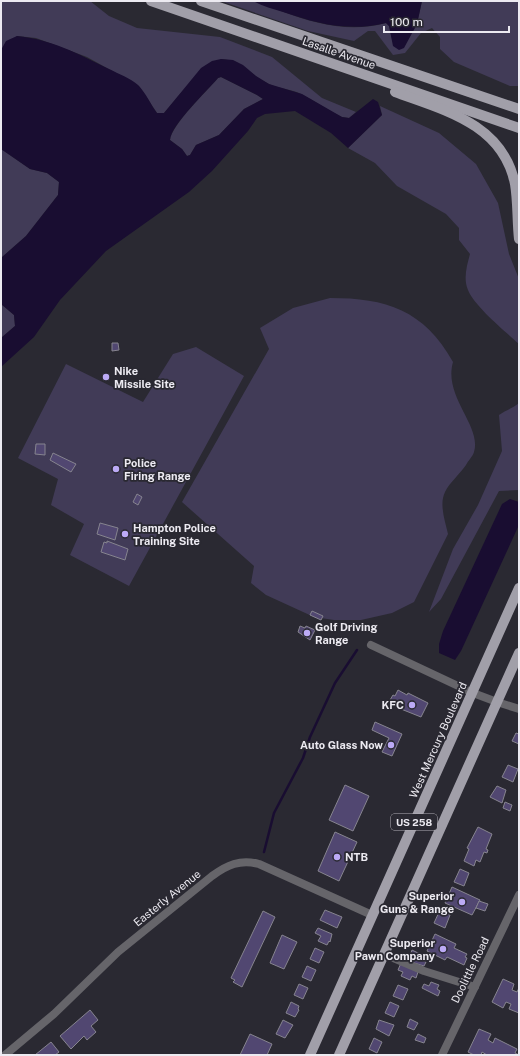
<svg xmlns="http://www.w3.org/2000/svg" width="520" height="1056" viewBox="0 0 520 1056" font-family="'Public Sans',sans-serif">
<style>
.green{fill:#413b57}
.water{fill:#190d31;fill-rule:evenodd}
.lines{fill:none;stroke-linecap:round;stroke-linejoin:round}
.stream{stroke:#190d31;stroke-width:2.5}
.building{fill:#514771;stroke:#86848f}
.minor{stroke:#66656a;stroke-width:8}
.major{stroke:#a19fa9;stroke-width:10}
.poi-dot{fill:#bcaaf6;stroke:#2a2932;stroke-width:1.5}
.labels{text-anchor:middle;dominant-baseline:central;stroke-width:3.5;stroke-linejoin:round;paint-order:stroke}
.shield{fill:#2a2932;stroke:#b2b0b8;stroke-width:1}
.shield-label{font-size:10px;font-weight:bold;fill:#eceaf1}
.street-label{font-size:11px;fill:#eceaf1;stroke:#2a2932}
.poi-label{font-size:11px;font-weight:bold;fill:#eceaf1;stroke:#2a2932;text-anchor:start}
</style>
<rect width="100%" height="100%" fill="#2a2932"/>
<g class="green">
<path d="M1 1H90L109 16 137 28 220 37 272 57 322 98 356 112 349 118 342 117C327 110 315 101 301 94 291 89 280 89 269 84 250 75 243 61 221 59L180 94 164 113H157L139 86 105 67 87 57 36 38 17 36 1 50Z"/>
<path d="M221 1C231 1 242 0 252 1 261 2 272 8 281 11 316 24 349 33 386 23L389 26 392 39 412 33 417 24 422 1H519V86H510L454 62 440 49V37L432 28 421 33 405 53 393 55 375 31H368L354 41 308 31Z"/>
<path d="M221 77 257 95 263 99 244 109 219 135 196 145 190 155 187 156 182 149 170 140C172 124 207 91 218 78Z"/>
<path d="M380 106 439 133 476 164 498 203 509 254 519 279V344C505 331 475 307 468 290 463 279 467 265 470 254L459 240V228L446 214 397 186 375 163 348 148 382 115Z"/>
<path d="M1 149 30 169 47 173 59 182 58 195 26 236 1 258Z"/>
<path d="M330 298C386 298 424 310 453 362 443 397 482 426 474 452 473 456 468 461 466 465 460 474 450 482 445 492 439 504 445 521 448 534L414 602 392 613 361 620H334L314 617 266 595 251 583 254 566 182 502 269 349 260 328 293 308Z"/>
<path d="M1 304 14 315 15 326 1 338Z"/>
<path d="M196 347 244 376 129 586 70 555 84 524 51 505 58 479 18 458 66 364 143 402 173 354Z"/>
<path d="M519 403V490L499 491 441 599 429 612 453 549 478 505 502 451 499 415C506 410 513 408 519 403Z"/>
</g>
<g class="water">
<path d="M253 1H422L417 24 404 48 399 50 393 46 389 26 386 23C349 32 318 24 283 12 273 9 262 6 253 1Z"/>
<path d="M17 36C50 39 79 54 109 69 119 74 130 78 138 85 146 93 151 105 157 113H164L201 68 212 61 221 59 233 60 243 65 256 76 269 84 302 94 342 117 349 118 373 99 378 102 382 115 348 148 331 133 295 111 265 114 257 118 248 131 212 171 189 192 106 251 60 300 34 337 1 367V338L15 326 14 315 1 304V258L26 236 58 195 59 182 47 173 30 169 1 149V50L6 41ZM221 77 257 95 263 99 244 109 219 135 196 145 190 155 187 156 182 149 170 140C171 125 207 91 218 78Z"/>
<path d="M510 499 519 502 518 527 461 651 455 660 439 653V644L443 631 502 504Z"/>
</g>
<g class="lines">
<path class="stream" d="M264 852 274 813 303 758 310 737 335 683 357 650"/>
</g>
<g class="building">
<path d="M112 343H118L119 350 112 351Z"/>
<path d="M36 444H45V455L35 454Z"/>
<path d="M53 453 76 464 71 472 50 460Z"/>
<path d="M137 494 142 497 138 505 133 502Z"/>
<path d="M100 523 118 528 115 540 97 534Z"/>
<path d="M107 541 128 549 125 560 101 552 104 542 107 543Z"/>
<path d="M312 611 323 616 321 620 310 615Z"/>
<path d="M300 626 305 628 306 626 315 630 310 640 298 632Z"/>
<path d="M398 690 407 695 408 693 428 703 421 717 401 709 402 707 390 700 393 695 395 696Z"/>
<path d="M375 722 402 734 392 756 382 752 389 738 372 730Z"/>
<path d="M516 733 519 734V744L512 741Z"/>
<path d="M508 765 518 769 513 782 502 777Z"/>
<path d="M345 785 369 796 353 831 329 820Z"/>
<path d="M497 786 506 790 502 803 490 797Z"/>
<path d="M505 802 512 805 510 811 503 808Z"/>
<path d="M478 827 492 834 486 849 488 850 487 853 484 852 480 862 476 860 474 866 464 861 469 849 467 848Z"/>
<path d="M335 832 357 842 339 881 318 871Z"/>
<path d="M460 869 469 873 464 886 454 882Z"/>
<path d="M452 887 480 900 472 915 445 903Z"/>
<path d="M479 901 488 904 485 911 476 908Z"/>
<path d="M325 910 342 917 337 928 320 920Z"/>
<path d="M440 910 450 915 445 928 434 923Z"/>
<path d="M263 911 275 917 242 987 233 982 235 980 231 978Z"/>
<path d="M318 928 332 934 330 942 329 941 327 945 318 941 321 936 315 933Z"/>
<path d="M435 934 456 944 454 948 467 954 465 957 467 958 464 965 447 957 445 960 427 951Z"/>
<path d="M282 935 297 942 284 969 270 963Z"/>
<path d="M315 948 324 952 319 963 310 959Z"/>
<path d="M412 950 424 956 422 960 426 962 424 966 408 961Z"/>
<path d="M401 963 418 972 416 978 412 976 410 980 401 976 403 972 398 970Z"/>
<path d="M307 966 316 970 311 981 302 977Z"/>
<path d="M503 979 514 984 512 990 517 992 519 988V1013L509 1009 511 1004 506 1002 503 1008 492 1002Z"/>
<path d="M431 982 439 985 437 989 440 991 438 996 422 988 424 984 429 986Z"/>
<path d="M299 984 308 988 303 999 294 995Z"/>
<path d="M398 985 408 989 403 1000 393 996Z"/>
<path d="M291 1002 299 1006 298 1009 299 1010 295 1017 286 1013Z"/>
<path d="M390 1002 399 1006 394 1017 385 1013Z"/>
<path d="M90 1010 98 1020 91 1026 96 1032 87 1040 84 1036 71 1049 60 1036Z"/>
<path d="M410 1019 418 1023 414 1030 407 1027Z"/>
<path d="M283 1020 293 1025 285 1038 276 1034Z"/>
<path d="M379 1020 394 1025 389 1036 376 1029Z"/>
<path d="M479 1029 491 1034 488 1040 493 1043 495 1038 517 1049 515 1053 519 1055H487L482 1052 481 1055H474L468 1052Z"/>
<path d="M250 1034 272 1044 267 1055H240Z"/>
<path d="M418 1034 426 1038 424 1043 415 1040Z"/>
<path d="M374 1038 382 1042 377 1053 369 1049Z"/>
<path d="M51 1042 59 1052 55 1055H35Z"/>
</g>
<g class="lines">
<g class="minor">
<path d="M371 645 473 693 497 702 519 709"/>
<path d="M384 954 424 971 475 987"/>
<path d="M5 1055 54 1014 118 952 212 876C227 865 240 859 259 864L372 915"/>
<path d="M442 1055 519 895"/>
</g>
<g class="major">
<path d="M151 1 519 128"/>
<path d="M201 1 519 109"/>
<path d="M395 92C444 110 503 124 515 184 518 202 517 221 519 239"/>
<path d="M310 1055 519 588"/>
<path d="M339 1055 519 653"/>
</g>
</g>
<g class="poi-dot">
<circle cx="106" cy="377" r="4"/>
<circle cx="116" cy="469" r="4"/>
<circle cx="125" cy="534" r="4"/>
<circle cx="307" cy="633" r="4"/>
<circle cx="412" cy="705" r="4"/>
<circle cx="391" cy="745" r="4"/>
<circle cx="337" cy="857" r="4"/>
<circle cx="462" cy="902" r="4"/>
<circle cx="443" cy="949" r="4"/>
</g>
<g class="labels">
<rect class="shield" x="391" y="814" width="46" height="16" rx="3"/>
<g class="shield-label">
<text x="414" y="822">US 258</text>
</g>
<g class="street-label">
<text transform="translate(339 53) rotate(19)">Lasalle Avenue</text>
<text transform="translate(438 740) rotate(-66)">West Mercury Boulevard</text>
<text transform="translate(167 898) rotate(-39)">Easterly Avenue</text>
<text transform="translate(470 970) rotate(-64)">Doolittle Road</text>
</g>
<g class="poi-label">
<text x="114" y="371">Nike<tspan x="114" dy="13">Missile Site</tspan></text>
<text x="124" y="463">Police<tspan x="124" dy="13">Firing Range</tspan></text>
<text x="133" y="528">Hampton Police<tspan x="133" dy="13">Training Site</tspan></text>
<text x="315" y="627">Golf Driving<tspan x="315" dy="13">Range</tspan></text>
<text x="404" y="705" text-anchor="end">KFC</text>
<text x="383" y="745" text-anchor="end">Auto Glass Now</text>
<text x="345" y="857">NTB</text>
<text x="454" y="896" text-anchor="end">Superior<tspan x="454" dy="13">Guns &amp; Range</tspan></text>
<text x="435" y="943" text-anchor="end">Superior<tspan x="435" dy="13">Pawn Company</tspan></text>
</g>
</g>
<rect width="520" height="1056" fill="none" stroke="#eceaf1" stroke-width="4"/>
<path d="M384 26v6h125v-6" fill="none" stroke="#eceaf1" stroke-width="2"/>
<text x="390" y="26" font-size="12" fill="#eceaf1" stroke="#2a2932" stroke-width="3" paint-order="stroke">100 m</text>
</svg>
